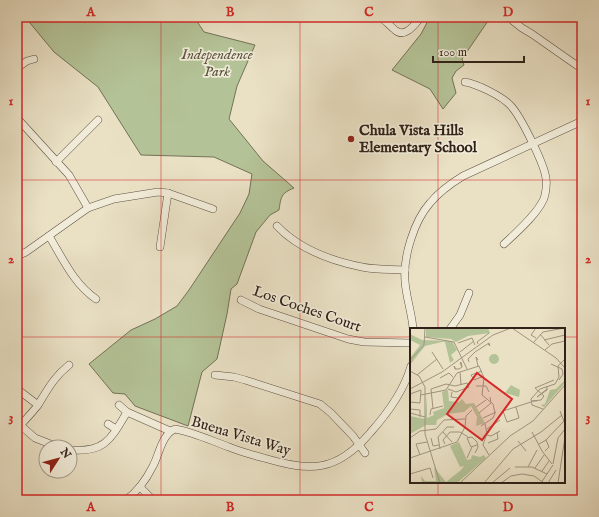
<svg xmlns="http://www.w3.org/2000/svg" width="599" height="517" viewBox="0 0 599 517" font-family="'IM FELL English',serif">
<style>
.green{fill:#b4c397;stroke:#727258}
.lines{fill:none;stroke-linecap:round;stroke-linejoin:round}
.minor-casing{stroke:#5e5043;stroke-width:8}
.minor{stroke:#f1ecd9;stroke-width:7}
.grid{fill:none;stroke:#d62828;stroke-width:1;stroke-opacity:0.55}
.poi-dot{fill:#8f2418;stroke:#f1ecd9;stroke-width:1.5}
.labels{text-anchor:middle;dominant-baseline:central;stroke-width:3.5;stroke-linejoin:round;paint-order:stroke}
.park-label{font-size:15px;font-style:italic;fill:#58513e;stroke:#f1ecd9}
.poi-label{font-size:15px;font-weight:bold;fill:#302018;stroke:#f1ecd9;text-anchor:start}
.street-label{font-size:15px;fill:#302018;stroke:#f1ecd9}
.inset-road{fill:none;stroke:#a09480;stroke-width:1}
.view{fill:#d62828;fill-opacity:0.15;stroke:#d62828;stroke-width:2}
.inset-edge{fill:none;stroke:#302018;stroke-width:2}
.neatline{fill:none;stroke:#d62828;stroke-width:1.5}
.grid-label{font-size:13px;text-anchor:middle;font-weight:bold;fill:#d62828}
</style>
<rect width="100%" height="100%" fill="#eae1c5"/>
<filter id="stains"><feTurbulence type="fractalNoise" baseFrequency=".005" numOctaves="4"/><feColorMatrix values="0 0 0 0 .2 0 0 0 0 .09 0 0 0 0 .02 0 0 0 .5 -.17"/></filter>
<radialGradient id="worn" r=".72"><stop offset=".6" stop-color="#630" stop-opacity="0"/><stop offset="1" stop-color="#630" stop-opacity=".3"/></radialGradient>
<g class="green">
<path d="M25 17H194L204 32 255 45 237 86 229 119 263 161 294 188C281 193 281 197 279 210L270 215 256 232 237 284 231 289 227 314 217 359 202 372 188 426 135 406 125 394 113 393 89 364 131 330 155 319 177 306 189 290 240 213 249 194 252 174 214 157 141 155 98 87 54 52Z"/>
<path d="M430 17H498L497 18H490L462 59 464 65 456 71 452 78 456 93 443 109 430 89 392 70 421 34Z"/>
</g>
<g class="lines">
<defs>
<g id="minor">
<path d="M380 17C386 21 390 26 395 30 405 39 415 24 421 17"/>
<path d="M512 17 513 21 522 28 532 34 582 69"/>
<path d="M17 68 27 61 34 59"/>
<path d="M465 82C477 84 502 96 511 106 521 117 545 165 546 179 547 184 546 190 545 195 542 210 516 233 504 244"/>
<path d="M17 118 69 175 88 208"/>
<path d="M56 162 98 120"/>
<path d="M277 226C299 249 332 261 362 267 376 270 391 269 405 270"/>
<path d="M49 236C63 259 74 284 96 299"/>
<path d="M160 247 168 193"/>
<path d="M17 256 26 252 88 208 114 199 158 192 168 193 213 209"/>
<path d="M241 300 259 309 348 339 364 342 411 343"/>
<path d="M413 329C412 313 406 297 405 281 403 257 414 221 430 203 439 192 450 184 463 176L582 121"/>
<path d="M450 329 460 315 469 293"/>
<path d="M215 375 234 377 245 380 320 404 331 413 353 436 365 453"/>
<path d="M17 389 38 405"/>
<path d="M119 405 127 412 170 431"/>
<path d="M108 424 116 429"/>
<path d="M20 425 35 438 58 447"/>
<path d="M17 429C24 421 32 413 38 405 48 389 54 377 69 365"/>
<path d="M70 450C105 453 111 439 127 412"/>
<path d="M71 460 72 450"/>
<path d="M140 487 153 500"/>
<path d="M126 500C138 491 146 480 153 466 159 455 162 434 175 429 193 432 212 441 229 447 241 452 253 455 264 458 311 472 337 472 370 433 387 414 404 391 411 366"/>
</g>
</defs>
<use href="#minor" class="minor-casing"/>
<use href="#minor" class="minor"/>
</g>
<path class="grid" d="M161 17V500M300 17V500M438 17V329M17 180H582M17 337H411M564 337H582M438 482V500"/>
<circle class="poi-dot" cx="351" cy="139" r="4"/>
<g class="labels">
<g class="park-label">
<text x="217" y="54">Independence<tspan x="217" dy="17">Park</tspan></text>
</g>
<g class="poi-label">
<text x="359" y="130">Chula Vista Hills<tspan x="359" dy="17">Elementary School</tspan></text>
</g>
<g class="street-label">
<text transform="translate(307 309) rotate(19)">Los Coches Court</text>
<text transform="translate(241 436) rotate(17)">Buena Vista Way</text>
</g>
</g>
<g transform="translate(410 328)">
<rect width="155" height="155" fill="#eae1c5"/>
<path d="M16 0H78L80 5 58 8 46 14 41 11 16 9ZM0 6 12 12 42 13 47 22 41 27 44 32 40 35 35 14H32L15 18 0 37V30L10 17 0 12ZM79 31a5 5 0 1 1 10 0a5 5 0 1 1-10 0ZM155 52V55L134 79 131 77 135 76 140 62 146 61ZM101 57 110 62 109 69 95 65ZM38 62 39 73 49 74 52 71 56 76 64 75 75 95 66 98 67 89 61 78 54 84 38 86 27 92 26 97H16L0 106V88L15 91 17 68V90L24 87 23 84 34 80 32 64ZM49 114 57 132 61 131 62 127 70 129 74 127 76 130 47 155H12L11 148 15 153H26L24 139 36 154 51 142 54 138 50 139 40 118Z" fill="#b4c397"/>
<path class="inset-road" d="M102 0 146 30 155 40M130 6 139 17M15 9 44 14 57 41M126 10 121 7 126 0M134 12 155 7M48 15 62 10 65 17M123 15 133 4 154 0M68 16 67 14 79 5M135 22 142 16 155 13M22 24 33 41M50 24 64 13M0 32 14 17 15 0M59 34 58 31 65 24 79 15 80 18 78 16M141 36 152 41 153 46 149 52M68 38 66 29 68 32M46 41 44 38 45 41H49L52 39 51 34 50 35 52 39M0 43 9 48 15 59V106L30 155M72 43 61 47 64 52 74 48M50 44 51 57M7 47 27 31M30 50 39 45 43 49M66 58H76L79 64M137 58V62L127 69 137 61M0 61 32 44 83 7 101 0M42 64 41 69 48 70M0 66 11 62 10 75 0 74M11 67 36 62 47 45 69 38 74 50 72 67 83 76 85 85 83 90 71 98M127 73H122L131 72 134 68 125 60 144 52M66 79 76 72M106 79 109 90 97 94 93 83 121 74M0 81 10 82V89M23 81 21 61 36 56 45 58 57 55 59 59 46 64 38 61M133 81 122 77 121 71 130 61 145 56 149 49 148 38 155 31M150 83 155 96M0 85 15 89M69 85 81 75 80 69M20 87 21 81 33 78M73 90 86 84M75 96 77 105 73 117 79 127M77 101 90 92M33 104 42 114M122 104 132 123 142 136M77 107 81 108 90 103M0 110 10 103 26 101 34 92 55 91M21 110 23 118 29 117M108 113 116 123M78 115 88 111 87 104M35 116 33 112 40 104H50L58 109M129 116 136 112 154 93M30 121 28 109 37 99H44M135 123 139 119 136 112M65 125 68 119 67 114 62 109 57 110 61 119 67 117M10 127 6 116 17 114M0 130 47 114 55 99 56 88 62 82M57 130 62 119M143 136 148 110 155 101M105 139H122L137 146M118 139 127 122M125 140 134 127M132 143 139 133M0 146 20 140 23 150M50 155 100 108 123 93 155 57M74 155 103 121 131 104 152 87M82 155 100 140M91 155 101 148 112 146 124 148 134 155M131 155 143 137M138 155 146 142M148 155 155 109"/>
<path class="view" d="M67 45 102 71 72 112 37 86Z"/>
<rect width="155" height="155" class="inset-edge"/>
</g>
<rect width="599" height="517" fill="none" stroke="#eae1c5" stroke-width="44"/>
<g transform="translate(58 459) rotate(54)"><circle r="19" fill="#f1ecd9" stroke="#a49a8c"/>
<path d="M0-3L7 15L0 10L-7 15Z" fill="#8f2418"/>
<text y="-6" font-size="11" font-weight="bold" text-anchor="middle" fill="#302018">N</text>
</g>
<path d="M433 56v6h91v-6" fill="none" stroke="#302018" stroke-width="2"/>
<text x="439" y="56" font-size="12" fill="#302018" stroke="#f1ecd9" stroke-width="3" paint-order="stroke">100 m</text>
<rect x="22" y="22" width="555" height="473" class="neatline"/>
<g class="grid-label">
<text x="91" y="16">A</text>
<text x="230" y="16">B</text>
<text x="369" y="16">C</text>
<text x="508" y="16">D</text>
<text x="11" y="105">1</text>
<text x="588" y="105">1</text>
<text x="11" y="263">2</text>
<text x="588" y="263">2</text>
<text x="11" y="421">3</text>
<text x="588" y="421">3</text>
<text x="91" y="511">A</text>
<text x="230" y="511">B</text>
<text x="369" y="511">C</text>
<text x="508" y="511">D</text>
</g>
<rect width="100%" height="100%" filter="url(#stains)"/>
<rect width="100%" height="100%" fill="url(#worn)"/>
</svg>
